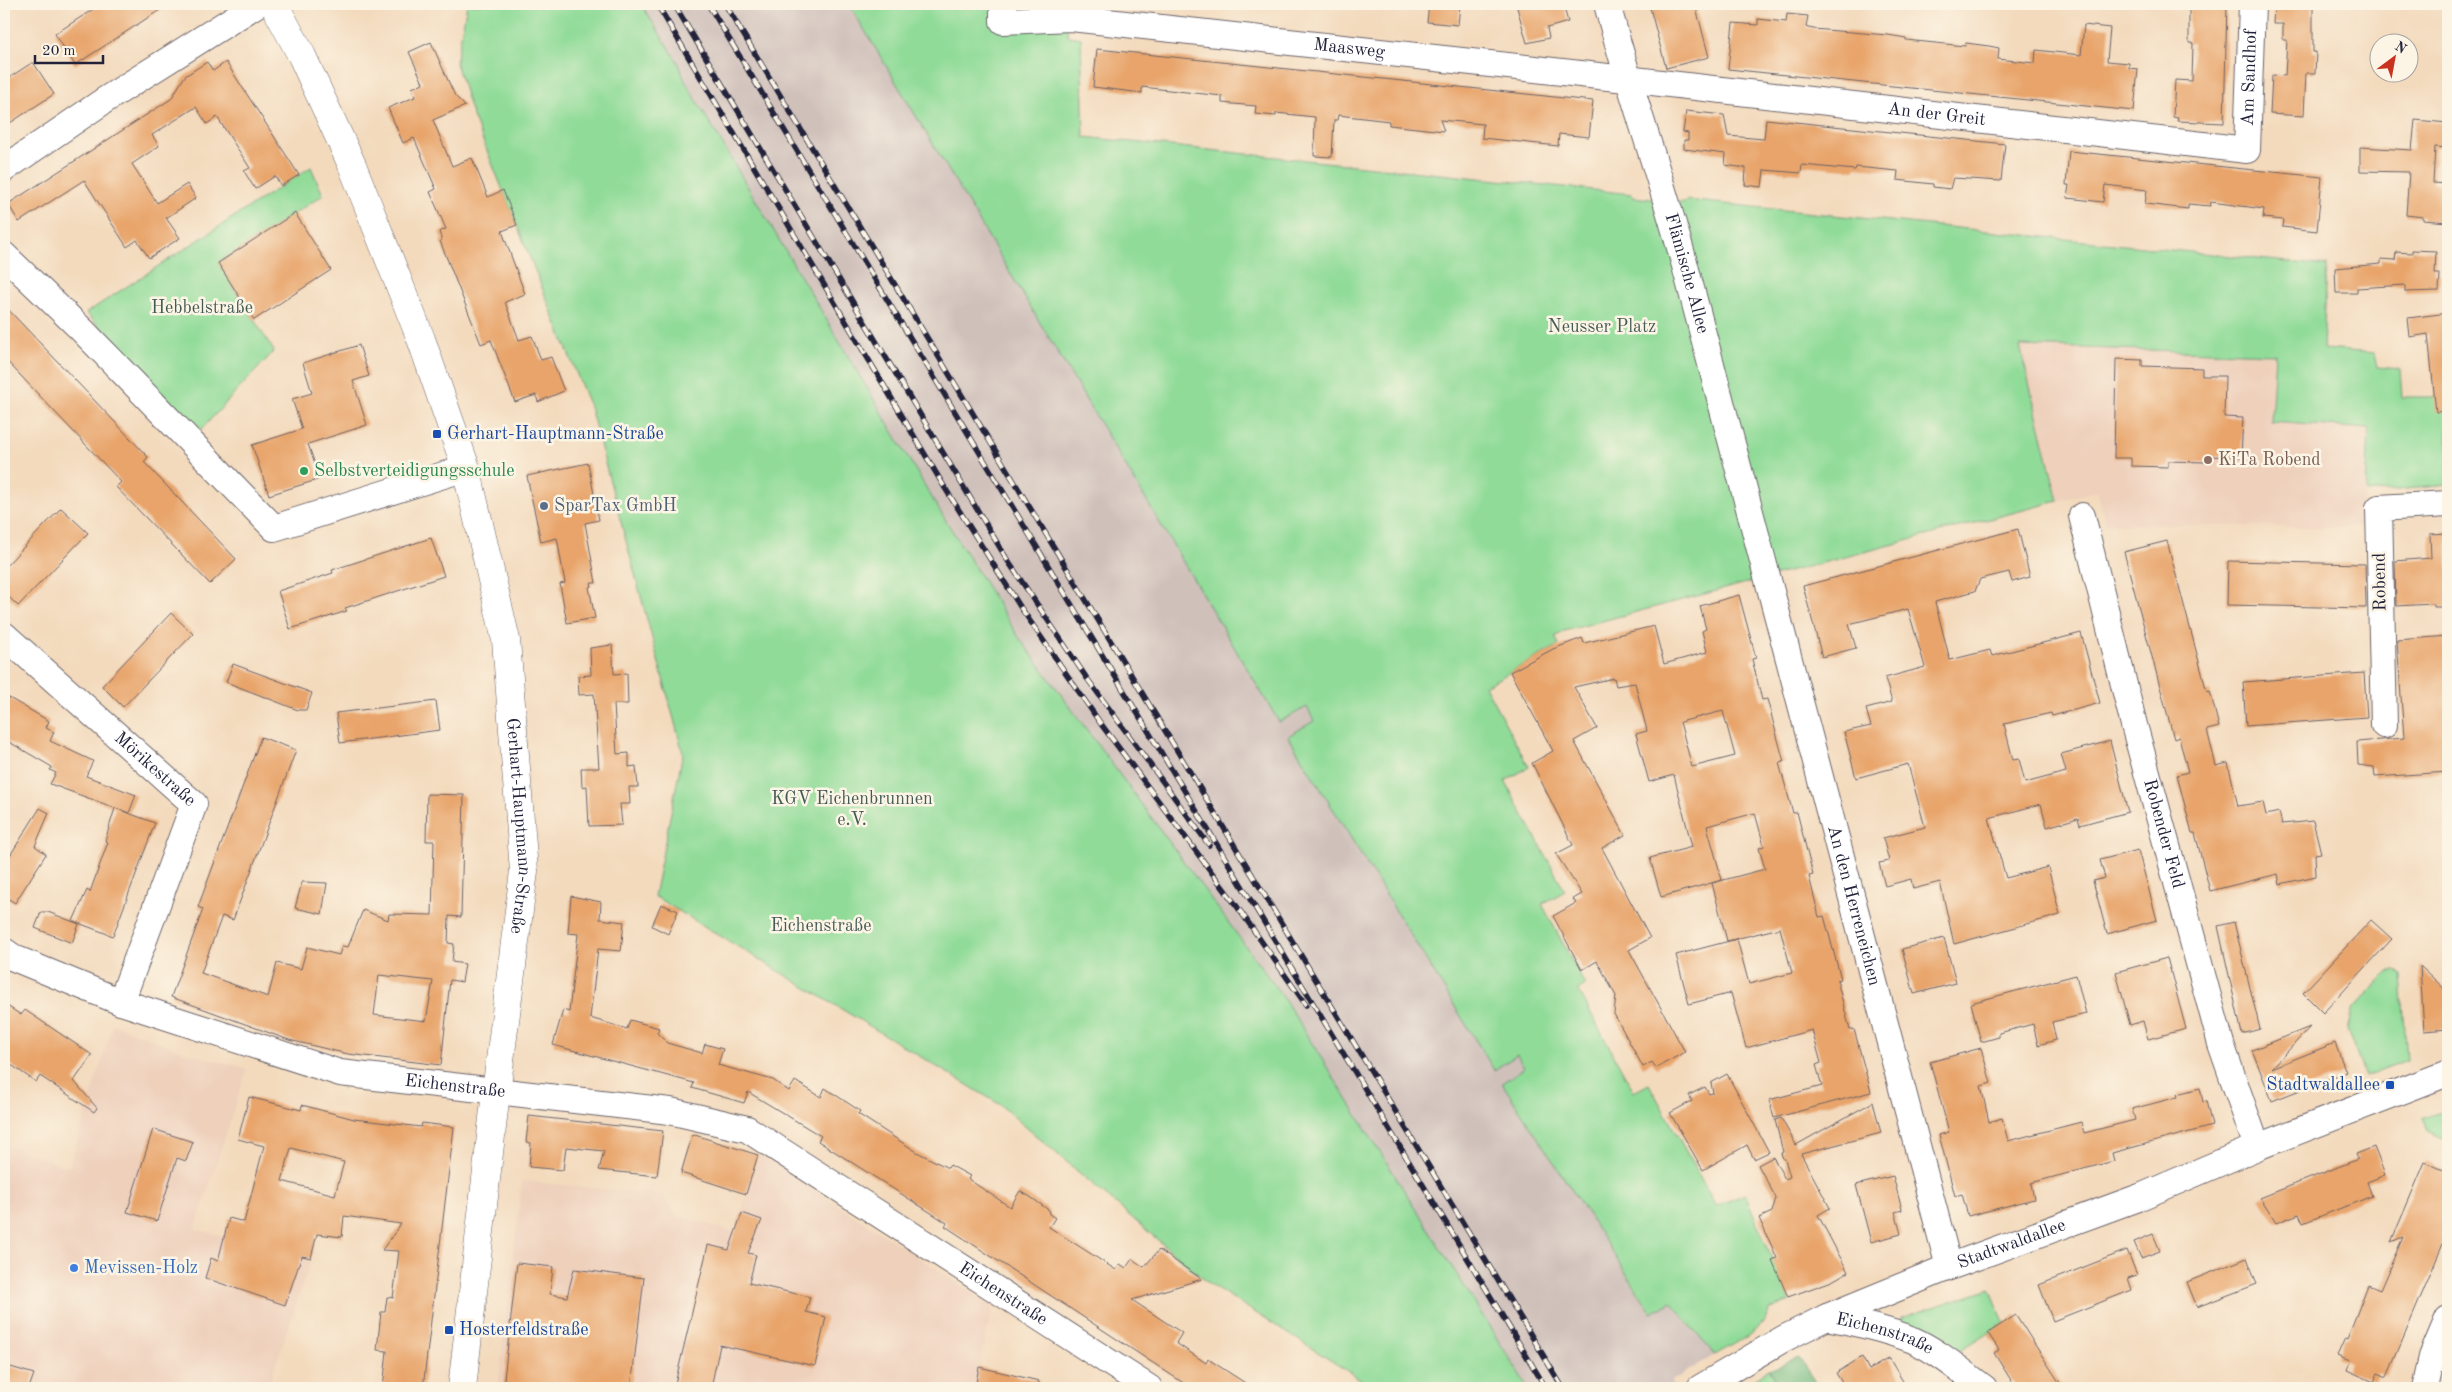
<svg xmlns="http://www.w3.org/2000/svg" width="2452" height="1392" viewBox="0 0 2452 1392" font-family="'Old Standard TT',serif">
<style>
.built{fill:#eed0bb}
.industrial{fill:#cfc0ba}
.green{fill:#90db98;stroke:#597e6a}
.forest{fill:#74bb80;stroke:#4b6e5e}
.building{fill:#e8a46b;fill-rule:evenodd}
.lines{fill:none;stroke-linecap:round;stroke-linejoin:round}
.minor-casing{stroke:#6b6268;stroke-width:28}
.tertiary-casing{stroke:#6b6268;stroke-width:29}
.minor{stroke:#fff;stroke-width:26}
.tertiary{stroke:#fff;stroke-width:28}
.rail-casing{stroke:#22223b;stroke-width:5.5}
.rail{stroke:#fcf5e5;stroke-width:4;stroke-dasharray:11;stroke-linecap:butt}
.transit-dot{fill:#1a4fb4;stroke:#fcf5e5;stroke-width:2}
.education-dot{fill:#8d6e63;stroke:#fcf5e5;stroke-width:2}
.leisure-dot{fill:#2e9e5b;stroke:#fcf5e5;stroke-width:2}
.service-dot{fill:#5c6f8a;stroke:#fcf5e5;stroke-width:2}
.shop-dot{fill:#3f7fe0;stroke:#fcf5e5;stroke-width:2}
.labels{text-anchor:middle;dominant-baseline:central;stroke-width:5;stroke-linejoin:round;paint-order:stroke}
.street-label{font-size:18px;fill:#22223b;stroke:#fcf5e5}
.park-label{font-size:18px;fill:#435a57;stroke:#fcf5e5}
.transit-label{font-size:18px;fill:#164399;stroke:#fcf5e5;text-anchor:start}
.education-label{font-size:18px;fill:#785e54;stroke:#fcf5e5;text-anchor:start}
.leisure-label{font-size:18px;fill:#27864d;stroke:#fcf5e5;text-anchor:start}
.service-label{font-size:18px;fill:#4e5e75;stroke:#fcf5e5;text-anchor:start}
.shop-label{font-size:18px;fill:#366cbe;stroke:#fcf5e5;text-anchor:start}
</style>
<rect width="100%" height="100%" fill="#fcf5e5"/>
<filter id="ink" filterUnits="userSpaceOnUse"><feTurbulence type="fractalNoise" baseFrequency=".02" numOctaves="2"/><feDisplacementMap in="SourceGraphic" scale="10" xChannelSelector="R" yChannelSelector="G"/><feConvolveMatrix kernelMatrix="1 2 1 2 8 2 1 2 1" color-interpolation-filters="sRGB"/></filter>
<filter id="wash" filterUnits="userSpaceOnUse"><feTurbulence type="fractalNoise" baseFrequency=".0096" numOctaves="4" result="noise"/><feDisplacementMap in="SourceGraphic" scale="20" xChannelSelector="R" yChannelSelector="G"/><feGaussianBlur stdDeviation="1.12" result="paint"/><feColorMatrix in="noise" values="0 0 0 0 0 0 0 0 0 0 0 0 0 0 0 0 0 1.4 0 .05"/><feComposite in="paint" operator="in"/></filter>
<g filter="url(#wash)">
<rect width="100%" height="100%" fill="#f3dabd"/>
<g class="built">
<path d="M2020 346 2275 354 2271 422 2370 429 2363 528 2106 524 2097 490 2058 501Z"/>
<path d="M113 1024 181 1051 247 1069 195 1229 311 1259 268 1388H4V1144L69 1168Z"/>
<path d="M759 1154 993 1306 974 1388H498L522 1181 663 1195 676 1216 735 1232Z"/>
</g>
<path class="industrial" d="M641 4H849L1279 721 1306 706 1314 721 1288 736 1494 1070 1516 1055 1525 1068 1503 1083 1651 1313 1670 1302 1715 1355 1671 1381 1675 1388H1528L1283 997 1018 636 938 508 685 81 679 64Z"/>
<g class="green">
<path d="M467 4H641L679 64 685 81 938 508 1018 636 1283 997 1528 1388H1371V1386L1207 1282 999 1104 654 896 683 753 590 407 471 111 456 63Z"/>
<path d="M849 4H993L1067 27 1068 36 1081 38 1084 137 1632 194 1633 197 1679 202H1686V200L2327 266 2323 349 2375 353 2378 367 2400 369 2402 397H2448V485L2366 493 2369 429 2271 422 2275 354 2020 346 2058 501 1564 631 1555 637 1559 645 1485 686 1529 767 1505 781 1565 891 1542 904 1585 985 1578 990 1634 1092 1649 1084 1716 1206 1745 1194 1790 1301 1769 1310C1763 1332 1733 1344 1715 1355L1671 1302 1652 1313 1502 1083 1524 1068 1517 1055 1494 1070 1288 736 1314 721 1307 707 1279 722Z"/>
<path d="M311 167 323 195 218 263 274 351 199 432 86 313Z"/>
<path d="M2396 970 2401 975 2407 1060 2365 1076 2347 1029 2352 1010 2389 971Z"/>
<path d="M2448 1108V1140L2427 1131 2422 1118Z"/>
<path d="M1990 1288 2004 1322 1960 1350 1938 1336 1900 1322 1901 1318Z"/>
<path d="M1769 1370 1782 1388H1739Z"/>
</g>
<path class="forest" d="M1799 1358 1819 1388H1782L1769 1370Z"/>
<g id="blocks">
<g class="building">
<path d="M101 4H169L75 65 55 34Z"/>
<path d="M1429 4H1460L1458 25 1427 22Z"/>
<path d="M1516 4H1563L1568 22 1547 28 1549 38 1527 43Z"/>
<path d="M1649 4H1695L1709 57 1666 68Z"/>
<path d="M2189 4H2227L2224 123 2177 121 2178 118 2173 117 2175 80 2192 81 2193 43H2189Z"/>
<path d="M2274 4H2313V52H2316L2315 73H2306L2304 116 2270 114 2272 75 2285 76 2287 40H2283V24H2273Z"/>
<path d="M1787 14 1808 16 1806 27 1813 29 1888 35 1906 38V40L1965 46 1966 43 1989 46 1999 48 1998 59 2035 63 2036 50 2081 55 2084 25 2110 28 2107 61 2129 63V68L2138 69 2134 111 1728 69 1733 23 1758 25V19L1786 22Z"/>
<path d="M431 42 455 96 465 106 433 120 452 166 472 158 488 197 503 190 517 225 502 231 525 294 505 302 519 340 532 336 541 360 551 357 564 391 538 402 536 395 515 402 491 340 481 344 440 241 442 240 439 232 446 229 430 192 436 189 414 138 403 143 388 108 415 97 412 88 423 83 409 52Z"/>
<path d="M1097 49 1593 101 1589 137 1559 134 1558 146 1482 138 1483 124 1440 120 1444 131 1389 125V121L1338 115 1337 120H1334L1332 157 1314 156 1315 117 1276 113V116L1255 114 1256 106 1222 103V96L1142 87V93L1093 87Z"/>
<path d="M33 62 54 94 4 127V81Z"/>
<path d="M207 62 213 71 226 62 299 175 281 186 275 176 255 189 244 171 250 168 217 117 207 124 196 107 152 135 159 146 132 164 157 203 187 184 196 198 166 218 180 238 149 258 137 240 127 247 84 180 19 222 8 204 171 99 185 76Z"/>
<path d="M1686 111 1724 115 1728 136 1764 139 1766 119 2005 144 2001 181 1953 178 1950 189 1933 187V184L1897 180 1898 171 1856 167 1855 170 1802 165 1801 173 1764 170 1762 187 1745 185 1746 168 1725 165 1726 154 1684 149V140H1688V133L1683 132Z"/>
<path d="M2415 120 2448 123V148L2435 147 2433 183 2448 184V222L2423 220V217L2406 215 2409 172 2360 171V147L2412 150Z"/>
<path d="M2069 151 2322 177 2317 231 2282 227 2283 220 2263 218 2264 209 2211 202 2210 206 2188 204V209L2145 204 2147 190 2105 185 2103 202 2067 198 2069 185H2066Z"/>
<path d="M295 213 331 270 254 320 218 263Z"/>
<path d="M2412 250 2436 251 2435 274H2440L2439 291 2405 292V285L2357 288V293H2336L2335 268 2381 264V259L2395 260 2396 252 2412 253Z"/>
<path d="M4 305 148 457 144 462 236 559 210 584 116 487 121 482 4 358Z"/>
<path d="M2448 313V411L2436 412 2428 334 2410 337 2408 318Z"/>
<path d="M359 345 369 376 353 381 367 425 308 444 320 479 269 495 252 445 302 429 292 399 312 393 303 363Z"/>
<path d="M2116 359 2142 360V366L2202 368V376H2225L2224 417 2243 418 2241 457 2205 456V462L2168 461V467L2131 466V458H2114Z"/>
<path d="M588 463 599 520 585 523 596 583H591L592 586 589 587 595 618 567 623 560 584 565 583 557 538 541 542 527 476Z"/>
<path d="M61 508 88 533 18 606 4 592V568Z"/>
<path d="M2018 529 2030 577 2012 582 2009 572 1980 579 1975 591 1935 602 1950 660 1990 650 1992 656 2081 633 2100 703 2052 716 2051 713 2004 724 2013 760 2019 759 2025 783 2066 772 2061 754 2110 741 2128 812 2080 825 2078 818 2047 827 2041 804 1989 818 2006 878 2048 867 2060 915 1954 944 1940 882 1913 889 1911 879 1885 886 1879 863 1889 861 1883 838 1925 827 1908 764 1856 778 1844 732 1871 726 1866 709 1892 702 1885 678 1925 667 1908 609 1849 624 1856 648 1822 657 1803 586Z"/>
<path d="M2448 533V607H2434V604L2396 606 2395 561 2431 558 2430 534Z"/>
<path d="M431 538 444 576 345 608 347 611 290 629 278 591 333 573 332 570Z"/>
<path d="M2167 541 2207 692 2210 691 2219 727 2207 730 2216 766 2228 763 2238 806 2263 802 2266 815 2279 812 2282 824 2313 821 2321 853 2315 854 2316 876 2280 884 2278 874 2210 891 2195 833H2192L2177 775 2188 772 2179 737 2174 739 2124 552Z"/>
<path d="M2228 561 2365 564 2366 608 2227 605Z"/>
<path d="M1739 595 1756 658 1752 659 1762 700 1767 699 1784 762 1779 763 1793 813 1797 812 1813 875 1809 876 1819 917 1824 916 1841 979 1837 980 1850 1030 1854 1029 1871 1092 1774 1118 1769 1100 1822 1086 1816 1065 1821 1063 1812 1030 1746 1048 1731 993 1689 1004 1676 955 1737 939 1749 984 1792 973 1780 928 1727 941 1712 883 1765 869 1759 848 1764 846 1755 813 1707 826 1722 880 1661 897 1650 858 1692 847 1674 775 1649 782 1636 734 1647 731 1635 683 1616 686 1614 678 1574 687 1597 728 1574 741 1625 835 1602 848 1650 938 1629 950 1685 1052 1656 1068 1652 1062 1643 1067 1614 1014 1616 996 1597 961 1582 970 1553 916 1576 903 1573 899 1582 894 1556 854 1573 845 1532 763 1553 751 1510 672 1553 649 1582 638 1584 643 1654 626 1664 664 1707 652 1702 631 1706 629 1700 606ZM1723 711 1735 756 1692 767 1680 722Z"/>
<path d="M171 613 193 634 123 707 102 686Z"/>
<path d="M2448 636V772L2375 777 2374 767 2358 765 2357 742 2404 738 2397 640Z"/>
<path d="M612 645 614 674 627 673 628 704H614L617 754 629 753V767L636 766 638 787H629L630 804H620L622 825 589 826 587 786 582 787 581 768H599L594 694 579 695 578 676 591 675 590 648Z"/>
<path d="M233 664 312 693 306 710H298L226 682Z"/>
<path d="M2364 673 2367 717 2246 726 2243 682Z"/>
<path d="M4 695 49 721 46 728 54 732 50 741 93 761 86 776 136 795 129 813 50 784 56 773 50 770 52 767 4 739Z"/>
<path d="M436 701 440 730 340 743 336 713Z"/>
<path d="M261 737 296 750 233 920 222 916 201 973 268 997 277 963 301 969 307 947 339 955 342 946 348 947 363 910 388 920 389 914 432 915 434 841H426L427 794 464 795 461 917 449 916 448 943 454 944 452 962 465 964 462 982 450 980 441 1065 348 1054 289 1040 171 997 203 909 198 907ZM379 975 433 981 426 1021 374 1015Z"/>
<path d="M40 808 49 813 35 846 46 854 15 903 4 896V865Z"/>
<path d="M115 808 155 823 113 936 73 921 87 890 90 892 108 842 105 841Z"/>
<path d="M2138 850 2157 920 2107 934 2093 881 2105 878 2100 860Z"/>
<path d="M302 882 327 883 322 914 295 908Z"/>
<path d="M571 896 601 902 600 919 624 922 621 951 598 949 590 1018 627 1029 630 1020 659 1028 657 1033 667 1043 702 1053 705 1044 723 1049 718 1065 773 1080 789 1091 795 1081 821 1097 825 1088 860 1111 858 1114 917 1152 948 1168 950 1165 970 1176 968 1179 1010 1207 1020 1191 1029 1196 1050 1211 1049 1214 1055 1218 1049 1227 1116 1270 1120 1264 1126 1268 1132 1259 1144 1267 1159 1250 1202 1279 1132 1300 1182 1333 1176 1343 1206 1363 1208 1359 1253 1388H1191L945 1226 947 1223 818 1141 821 1136 748 1092 744 1103 692 1088 694 1083 553 1045 563 1010 569 1012 578 934 568 933Z"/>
<path d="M661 904 678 911 668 934 652 926Z"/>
<path d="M41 912H48L79 924 72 943 35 928Z"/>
<path d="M2371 920 2392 939 2323 1013 2303 993Z"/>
<path d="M2234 922 2260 1029 2242 1034 2218 926Z"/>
<path d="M1944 938 1956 983 1914 994 1902 949Z"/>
<path d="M2167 958 2186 1029 2148 1039 2143 1021 2130 1025 2116 972Z"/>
<path d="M2420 966 2448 992V1029L2424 1031Z"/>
<path d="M2076 975 2086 1014 2052 1022 2056 1040 2038 1045 2033 1024 1999 1033V1037L1981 1042 1971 1003Z"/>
<path d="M4 1004 21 1015 25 1010 92 1055 74 1081 97 1108 94 1112 40 1076 36 1082 4 1060Z"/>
<path d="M2310 1027 2272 1068 2335 1043 2346 1072 2272 1101 2252 1050Z"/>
<path d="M1981 1048 1991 1083 1981 1086 1989 1122 2002 1118 2008 1141 2081 1122 2084 1133 2135 1120 2132 1109 2178 1097 2177 1094 2200 1088 2203 1102 2206 1101 2212 1126 2112 1153 2114 1161 2031 1183 2034 1199 1968 1216 1962 1194 1955 1196 1939 1135 1949 1132 1930 1062Z"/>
<path d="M1727 1074 1769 1152 1754 1159 1747 1145 1703 1170 1670 1113 1692 1101 1689 1095 1705 1087 1709 1094 1713 1093 1711 1083Z"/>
<path d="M249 1097 301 1110 302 1105 354 1119 421 1127 422 1123 454 1127 423 1388H383L387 1351 377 1350 381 1312H385L387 1297 393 1298 399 1251 382 1250 401 1224 344 1216 342 1237 317 1234 311 1258 302 1256 285 1305 205 1278 211 1258 218 1261 229 1218 244 1222 264 1146 238 1139ZM291 1148 344 1162 335 1195 282 1181Z"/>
<path d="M1873 1102 1881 1133 1801 1154 1830 1208 1818 1215 1848 1272 1832 1281 1788 1297 1772 1260 1777 1258 1759 1218 1772 1212 1776 1198 1758 1165 1773 1157 1785 1179 1790 1177 1785 1159H1783L1781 1153 1783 1152 1775 1120 1781 1118 1796 1145Z"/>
<path d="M529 1116 663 1131 657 1176 599 1170 604 1151 566 1147 563 1170 529 1167 531 1143 526 1142Z"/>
<path d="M153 1129 193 1142 186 1161 177 1158 157 1221 127 1212Z"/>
<path d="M695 1135 758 1155 746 1194 681 1173 692 1136Z"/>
<path d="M2374 1147 2385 1175 2367 1182 2372 1196 2303 1223 2299 1214 2276 1223 2260 1198 2358 1159 2356 1154Z"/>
<path d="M2425 1162 2448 1172V1232L2387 1377 2378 1373 2374 1382 2347 1370 2350 1361 2337 1356 2345 1338 2347 1339 2368 1285 2380 1290 2403 1237 2391 1242Z"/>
<path d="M1893 1176 1902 1210 1895 1212 1901 1234 1871 1242 1856 1185Z"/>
<path d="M742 1213 762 1220 748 1253 756 1255 749 1283 810 1297 806 1312 826 1317 815 1366 720 1345 711 1388H674L708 1245 729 1250Z"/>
<path d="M2153 1234 2160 1251 2141 1258 2134 1242Z"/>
<path d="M2127 1250 2137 1275 2128 1278 2132 1290 2053 1321 2039 1285Z"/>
<path d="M2247 1258 2257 1284 2197 1307 2187 1282Z"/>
<path d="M517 1263 553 1267 550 1294 567 1297 574 1269 644 1278 631 1388H503Z"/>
<path d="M2016 1315 2037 1348 2063 1388H2016L1994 1353 1999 1350 1988 1333Z"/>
<path d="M1862 1357 1869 1370 1889 1358 1907 1388H1839L1844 1386 1836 1373Z"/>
<path d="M4 1365 34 1374 29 1388H4Z"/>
<path d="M979 1367 1039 1381 1038 1388H975Z"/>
</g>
</g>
</g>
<g filter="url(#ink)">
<use href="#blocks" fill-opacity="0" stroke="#6b6268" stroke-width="1"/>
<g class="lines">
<defs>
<g id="minor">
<path id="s1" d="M1003 4V21L1071 18 1626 79 2247 150 2252 4"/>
<path id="s2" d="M1607 4C1630 91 1660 175 1684 262 1774 597 1860 932 1949 1267"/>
<path d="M4 169 105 100 257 4"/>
<path d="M4 255 82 330 274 528 466 468"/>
<path id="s3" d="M2082 516 2134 725 2221 1044 2257 1147"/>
<path id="s4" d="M4 635 194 804 121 1002"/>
<path d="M2384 725 2379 508 2448 504"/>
<path id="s5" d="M4 951 14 958 121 1002 340 1073 670 1111 747 1129 1149 1388"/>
<path id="s6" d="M1827 1317C1856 1323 1885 1329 1913 1340 1939 1352 1961 1371 1984 1388"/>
<path id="s7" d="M1700 1388 1783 1339 1827 1317 1949 1267 2140 1197 2257 1147 2448 1073"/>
<path d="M2425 1388 2432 1357 2448 1319"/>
</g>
<g id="tertiary">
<path id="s8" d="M274 4 302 56 352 165 421 339 466 468 506 640 524 871 496 1092 462 1388"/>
</g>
</defs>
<use href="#minor" class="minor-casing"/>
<use href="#tertiary" class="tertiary-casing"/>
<use href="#minor" class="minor"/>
<use href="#tertiary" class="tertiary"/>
<defs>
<g id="rail">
<path d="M657 4 945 488 1021 608 1101 724 1236 905 1306 1005"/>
<path d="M674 4 1008 561 1086 677 1209 845"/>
<path d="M708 4 1546 1388"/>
<path d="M725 4 1563 1388"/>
</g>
</defs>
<use href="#rail" class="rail-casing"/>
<use href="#rail" class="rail"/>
</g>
</g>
<g class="transit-dot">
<rect x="432" y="429" width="10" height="10" rx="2.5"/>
<rect x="2385" y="1080" width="10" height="10" rx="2.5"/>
<rect x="444" y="1325" width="10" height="10" rx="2.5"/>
</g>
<circle class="education-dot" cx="2208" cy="460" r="5"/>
<circle class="leisure-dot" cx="304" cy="471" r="5"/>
<circle class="service-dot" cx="544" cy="506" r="5"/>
<circle class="shop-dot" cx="74" cy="1268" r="5"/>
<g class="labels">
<g class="street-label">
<text stroke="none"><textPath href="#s1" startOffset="365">Maasweg</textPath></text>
<text stroke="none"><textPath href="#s1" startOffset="1341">Am Sandhof</textPath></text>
<text stroke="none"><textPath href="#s1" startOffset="956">An der Greit</textPath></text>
<text stroke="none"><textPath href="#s2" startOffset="281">Flämische Allee</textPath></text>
<text transform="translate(2380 582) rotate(-91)">Robend</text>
<text stroke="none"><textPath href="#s4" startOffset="202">Mörikestraße</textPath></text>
<text stroke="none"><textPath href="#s8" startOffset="866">Gerhart-Hauptmann-Straße</textPath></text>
<text stroke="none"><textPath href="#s3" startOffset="328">Robender Feld</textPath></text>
<text stroke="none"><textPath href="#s2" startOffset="935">An den Herreneichen</textPath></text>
<text stroke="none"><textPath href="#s5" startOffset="474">Eichenstraße</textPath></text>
<text stroke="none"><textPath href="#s7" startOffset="344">Stadtwaldallee</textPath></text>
<text stroke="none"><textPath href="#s5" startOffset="1074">Eichenstraße</textPath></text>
<text stroke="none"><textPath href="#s6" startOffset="60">Eichenstraße</textPath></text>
</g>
<g class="park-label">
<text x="202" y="308">Hebbelstraße</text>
<text x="1602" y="327">Neusser Platz</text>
<text x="852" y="799">KGV Eichenbrunnen<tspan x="852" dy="21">e.V.</tspan></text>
<text x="821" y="926">Eichenstraße</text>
</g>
<g class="transit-label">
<text x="447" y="434">Gerhart-Hauptmann-Straße</text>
<text x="2380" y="1085" text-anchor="end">Stadtwaldallee</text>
<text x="459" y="1330">Hosterfeldstraße</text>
</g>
<g class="education-label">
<text x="2218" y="460">KiTa Robend</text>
</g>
<g class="leisure-label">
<text x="314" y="471">Selbstverteidigungsschule</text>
</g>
<g class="service-label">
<text x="554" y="506">SparTax GmbH</text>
</g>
<g class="shop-label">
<text x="84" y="1268">Mevissen-Holz</text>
</g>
</g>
<rect width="2452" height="1392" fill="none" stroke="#fcf5e5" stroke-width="20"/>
<g transform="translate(2394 58) rotate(32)"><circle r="24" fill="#fcf5e5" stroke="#a5a1a1"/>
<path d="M0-4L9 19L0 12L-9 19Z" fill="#c8321e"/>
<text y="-8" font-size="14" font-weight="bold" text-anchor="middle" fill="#22223b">N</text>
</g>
<path d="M35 55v8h68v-8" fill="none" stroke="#22223b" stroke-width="2.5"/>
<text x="42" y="55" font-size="15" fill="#22223b" stroke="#fcf5e5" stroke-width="4" paint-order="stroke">20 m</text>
</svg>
